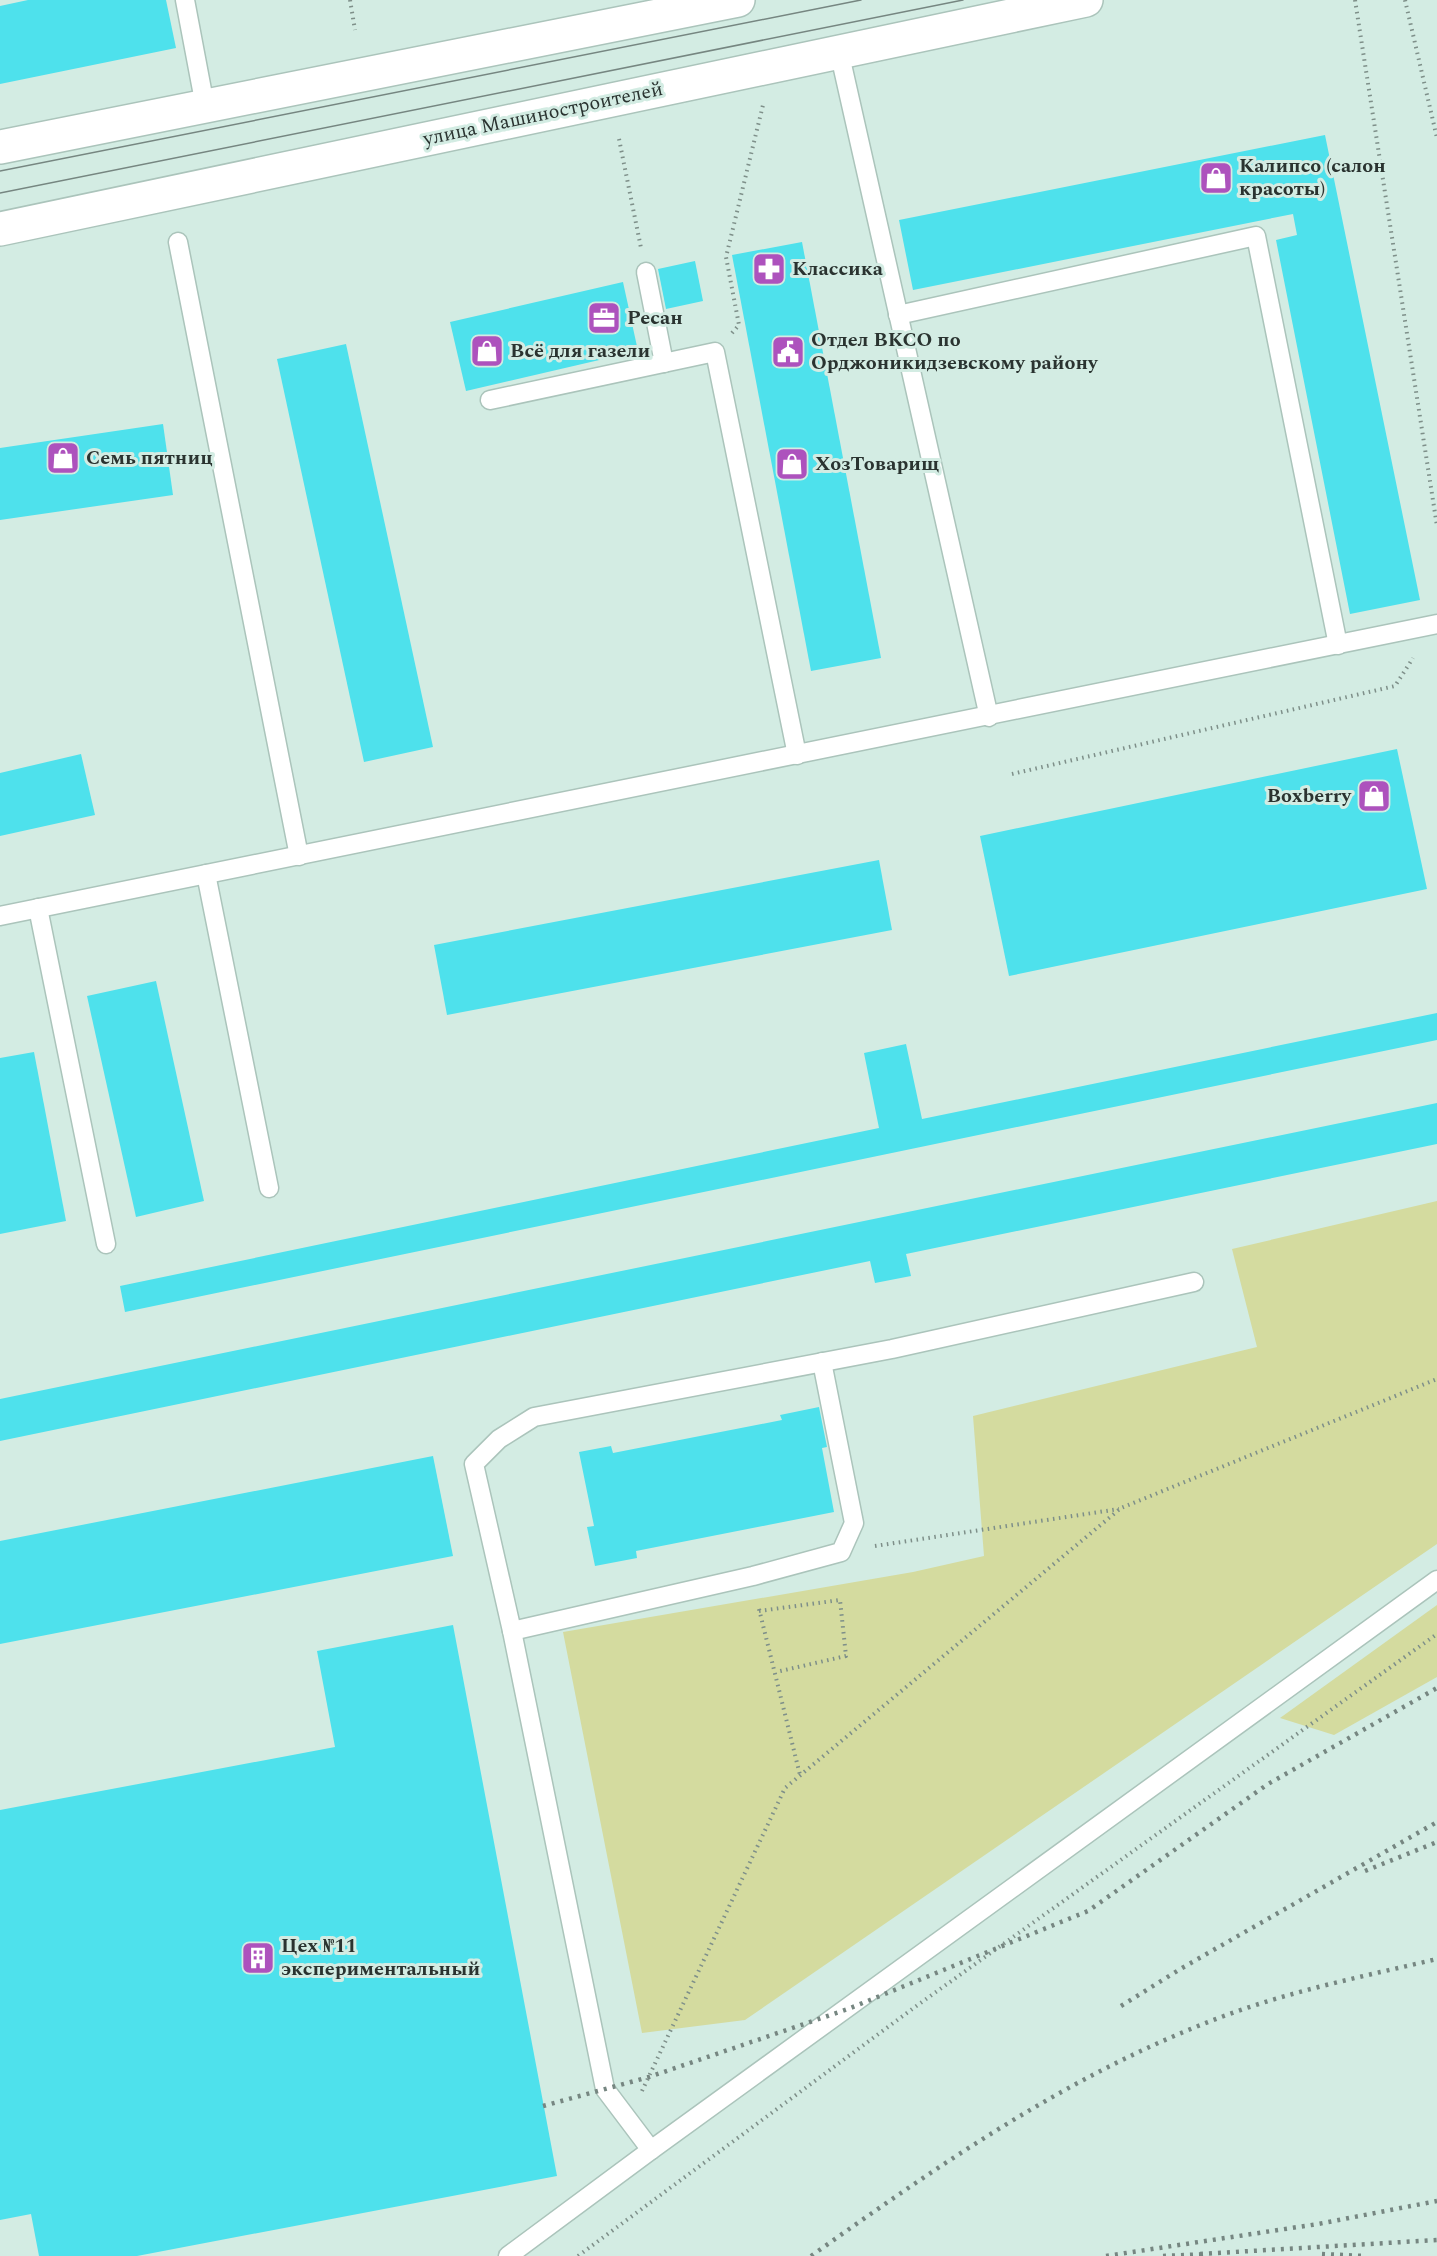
<svg xmlns="http://www.w3.org/2000/svg" width="1437" height="2256" viewBox="0 0 1437 2256" font-family="Spectral,serif">
<style>
.green{fill:#d4db9f}
.building{fill:#4ee1ec}
.lines{fill:none;stroke-linecap:round;stroke-linejoin:round}
.service-casing{stroke:#abc4bb;stroke-width:21}
.secondary-casing{stroke:#abc4bb;stroke-width:36}
.path{stroke:#7e8f89;stroke-width:4;stroke-dasharray:1.5 4.5;stroke-linecap:butt}
.service{stroke:#fff;stroke-width:18}
.secondary{stroke:#fff;stroke-width:33}
.tram{stroke:#768681;stroke-width:1.5}
.rail{stroke:#768681;stroke-width:4.5;stroke-dasharray:3 6;stroke-linecap:butt}
.labels{text-anchor:middle;dominant-baseline:central;stroke-width:6;stroke-linejoin:round;paint-order:stroke}
.street-label{font-size:20px;fill:#2a3330;stroke:#d3ece3}
.poi-label{font-size:20px;font-weight:bold;fill:#2a3330;stroke:#d3ece3;text-anchor:start}
</style>
<rect width="100%" height="100%" fill="#d3ece3"/>
<g class="green">
<path d="M1437 1201V1544L745 2020 642 2033 563 1632 913 1572 984 1556 973 1416 1257 1347 1232 1249Z"/>
<path d="M1437 1605V1677L1334 1735 1280 1718Z"/>
</g>
<g class="building">
<path d="M28 0H166L176 48 0 84V6Z"/>
<path d="M1325 135 1420 600 1350 614 1276 240 1297 235 1293 214 913 290 899 220Z"/>
<path d="M802 242 881 658 811 671 732 255Z"/>
<path d="M695 261 703 301 666 309 658 269Z"/>
<path d="M623 282 638 351 466 391 450 322Z"/>
<path d="M346 344 433 747 364 762 277 359Z"/>
<path d="M163 424 173 495 0 520V448Z"/>
<path d="M1397 749 1427 889 1009 976 980 836Z"/>
<path d="M81 754 95 815 0 836V773Z"/>
<path d="M879 860 892 930 447 1015 434 945Z"/>
<path d="M156 981 204 1201 136 1217 87 996Z"/>
<path d="M1437 1013V1040L125 1312 120 1286 879 1128 864 1053 906 1044 922 1119Z"/>
<path d="M34 1052 66 1221 0 1234V1058Z"/>
<path d="M1437 1103V1144L906 1254 911 1276 875 1283 870 1261 0 1441V1399Z"/>
<path d="M819 1407 827 1447 822 1448 834 1512 636 1551 637 1558 595 1566 587 1527 594 1526 579 1452 611 1446 613 1453 782 1420 780 1415Z"/>
<path d="M433 1456 453 1556 0 1644V1541Z"/>
<path d="M453 1625 557 2176 137 2256H39L31 2214 0 2220V1810L335 1747 317 1651Z"/>
</g>
<g class="lines">
<defs>
<g id="service">
<path d="M185 0 205 106"/>
<path d="M839 51 989 717"/>
<path d="M178 242 299 856"/>
<path d="M646 272 664 363"/>
<path d="M898 315 1256 236 1338 645"/>
<path d="M490 400 715 352 797 755"/>
<path d="M206 874 269 1188"/>
<path d="M38 908 106 1244"/>
<path d="M0 916 1437 624"/>
<path d="M512 1631 753 1576 841 1552 854 1523 822 1362"/>
<path d="M651 2150 605 2089 512 1631 474 1464 499 1439 534 1417 892 1349 1194 1282"/>
<path d="M508 2256 651 2150 1437 1580"/>
</g>
<g id="secondary">
<path d="M0 147 738 0"/>
<path d="M0 229 1086 0"/>
</g>
</defs>
<use href="#service" class="service-casing"/>
<use href="#secondary" class="secondary-casing"/>
<g class="path">
<path d="M350 0 355 30"/>
<path d="M1355 0 1437 526"/>
<path d="M1405 0 1437 138"/>
<path d="M619 139 641 248"/>
<path d="M732 333 739 325 726 257 763 105"/>
<path d="M1012 774 1395 686 1413 658"/>
<path d="M875 1546 1119 1509"/>
<path d="M759 1609 800 1775"/>
<path d="M759 1611 840 1600 846 1656 776 1672"/>
<path d="M642 2091 785 1788 1121 1508 1437 1379"/>
<path d="M578 2256 915 2007 1437 1634"/>
</g>
<use href="#service" class="service"/>
<use href="#secondary" class="secondary"/>
<g class="tram">
<path d="M0 171 861 0"/>
<path d="M0 193 963 0"/>
</g>
<g class="rail">
<path d="M1365 1871 1437 1842"/>
<path d="M1121 2006 1182 1968 1437 1822"/>
<path d="M543 2106 649 2077 848 2009 1088 1911 1268 1784 1437 1688"/>
<path d="M1200 2254 1437 2240"/>
<path d="M1322 2254 1365 2256"/>
<path d="M811 2256C945 2161 1078 2068 1235 2012 1300 1989 1369 1975 1437 1959"/>
<path d="M1106 2256 1318 2224 1437 2201"/>
<path d="M1163 2256 1208 2254"/>
</g>
</g>
<defs>
<symbol id="shop-square" viewBox="-11 -11 22 22"><rect x="-9" y="-9" width="18" height="18" rx="4" fill="#ad52bd" stroke="#d3ece3"/><path d="M-5-2.5h2.3a2.7 3.5 0 0 1 5.4 0H5L5.5 6h-11ZM-1.5-2.5h3a1.5 2.3 0 0 0-3 0Z" fill="#fff"/></symbol>
<symbol id="pharmacy-square" viewBox="-11 -11 22 22"><rect x="-9" y="-9" width="18" height="18" rx="4" fill="#ad52bd" stroke="#d3ece3"/><path d="M-2-6h4v4h4v4h-4v4h-4v-4h-4v-4h4Z" fill="#fff"/></symbol>
<symbol id="office-square" viewBox="-11 -11 22 22"><rect x="-9" y="-9" width="18" height="18" rx="4" fill="#ad52bd" stroke="#d3ece3"/><path d="M-6-3h4V-5.5h4V-3h4V5H-6ZM-1-4.5V-3h2v-1.5ZM-6 0V1H6V0Z" fill="#fff"/></symbol>
<symbol id="civic-square" viewBox="-11 -11 22 22"><rect x="-9" y="-9" width="18" height="18" rx="4" fill="#ad52bd" stroke="#d3ece3"/><path d="M-.6-6.5H3V-4.5H.6V-3L4-1V1h2V6H-6V1h2V-1L-.6-3ZM-1.2 2.5V6h2.4V2.5Z" fill="#fff"/></symbol>
<symbol id="building-square" viewBox="-11 -11 22 22"><rect x="-9" y="-9" width="18" height="18" rx="4" fill="#ad52bd" stroke="#d3ece3"/><path d="M-4-6H4V6H1V3H-1V6H-4ZM-2.5-4.3h1.7v1.8h-1.7ZM.8-4.3h1.7v1.8H.8ZM-2.5-1h1.7V.8h-1.7ZM.8-1h1.7V.8H.8Z" fill="#fff"/></symbol>
</defs>
<g fill-rule="evenodd">
<use href="#shop-square" x="1197" y="159" width="38" height="38"/>
<use href="#pharmacy-square" x="750" y="250" width="38" height="38"/>
<use href="#office-square" x="585" y="299" width="38" height="38"/>
<use href="#shop-square" x="468" y="332" width="38" height="38"/>
<use href="#civic-square" x="769" y="333" width="38" height="38"/>
<use href="#shop-square" x="44" y="439" width="38" height="38"/>
<use href="#shop-square" x="773" y="445" width="38" height="38"/>
<use href="#shop-square" x="1355" y="777" width="38" height="38"/>
<use href="#building-square" x="239" y="1939" width="38" height="38"/>
</g>
<g class="labels">
<g class="street-label">
<text transform="translate(543 114) rotate(-12)">улица Машиностроителей</text>
</g>
<g class="poi-label">
<text x="1239" y="166">Калипсо (салон<tspan x="1239" dy="23">красоты)</tspan></text>
<text x="792" y="269">Классика</text>
<text x="627" y="318">Ресан</text>
<text x="811" y="340">Отдел ВКСО по<tspan x="811" dy="23">Орджоникидзевскому району</tspan></text>
<text x="510" y="351">Всё для газели</text>
<text x="86" y="458">Семь пятниц</text>
<text x="815" y="464">ХозТоварищ</text>
<text x="1351" y="796" text-anchor="end">Boxberry</text>
<text x="281" y="1946">Цех №11<tspan x="281" dy="23">экспериментальный</tspan></text>
</g>
</g>
</svg>
